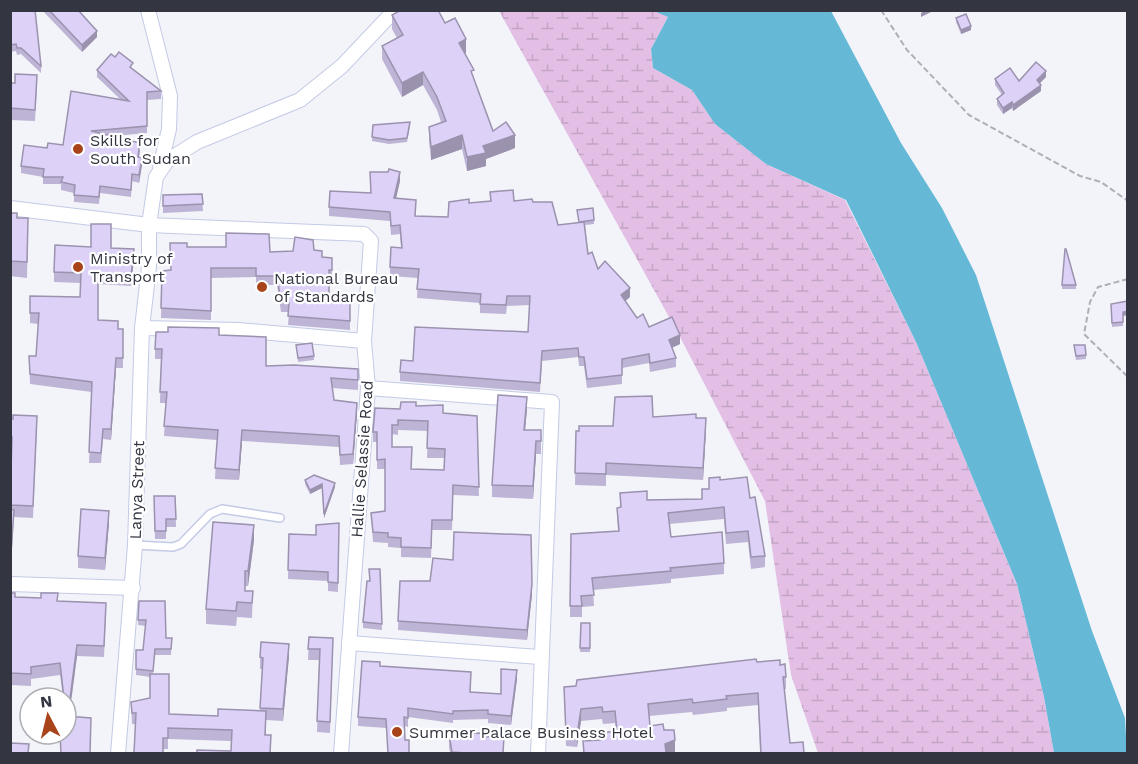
<svg xmlns="http://www.w3.org/2000/svg" width="1138" height="764" viewBox="0 0 1138 764" font-family="'Work Sans',sans-serif">
<style>
.wetland{fill:url(#wetland-marsh)}
.water{fill:#65b9d7}
.lines{fill:none;stroke-linecap:round;stroke-linejoin:round}
.lane-casing{stroke:#c3cae5;stroke-width:10}
.street-casing{stroke:#c3cae5;stroke-width:16}
.path{stroke:#aeafb7;stroke-width:2;stroke-dasharray:6 3;stroke-linecap:butt}
.lane{stroke:#fff;stroke-width:7}
.street{stroke:#fff;stroke-width:14}
.wall{fill:#beb4d5;fill-rule:evenodd}
.shaded-wall{fill:#9b92ae}
.building{fill:#ddd1f8;stroke:#9b92ae;stroke-width:1.5;fill-rule:evenodd}
.poi-dot{fill:#a9431a;stroke:#fff;stroke-width:2}
.labels{text-anchor:middle;dominant-baseline:central;stroke-width:4.5;stroke-linejoin:round;paint-order:stroke}
.poi-label{font-size:16px;fill:#333540;stroke:#fff;text-anchor:start}
.street-label{font-size:16px;fill:#333540;stroke:#fff}
</style>
<defs>
<pattern id="wetland-marsh" width="20" height="14" patternUnits="userSpaceOnUse" patternTransform="scale(1.5)"><rect width="20" height="14" fill="#e3bfe5"/><path d="M1 5h8M5 5V1M11 12h8M15 12V8" fill="none" stroke="#c3a5c6"/></pattern>
</defs>
<rect width="100%" height="100%" fill="#f3f4fa"/>
<path class="wetland" d="M654 10 668 17 651 49 653 68 692 90 715 124 766 164 845 200 916 342 1017 584 1044 697 1054 753H818L791 675 765 501 679 335 499 11Z"/>
<path class="water" d="M654 11H831L901 143 942 208 976 275 1092 631 1125 718 1127 753H1054L1044 697 1017 584 916 342 846 200 766 164 715 124 692 90 653 68 651 49 668 17Z"/>
<g class="lines">
<defs>
<path id="lane" d="M135 545 173 547 181 544 210 514 222 509 280 518"/>
<g id="street">
<path d="M148 10 170 96 169 129 160 168"/>
<path d="M10 208 149 225 364 234 371 241 364 341 368 388 341 754"/>
<path d="M142 328 238 330 364 341"/>
<path d="M368 388 552 402 538 754"/>
<path d="M10 584 133 588"/>
<path d="M349 643 540 657"/>
<path d="M118 754 135 545 142 328 149 267V225L156 177 167 161 197 142 300 100 342 66 395 10"/>
</g>
</defs>
<use href="#lane" class="lane-casing"/>
<use href="#street" class="street-casing"/>
<g class="path">
<path d="M881 10 907 50 969 115 1080 176 1101 182 1128 201"/>
<path d="M1128 279 1098 287 1090 302 1084 334 1128 377"/>
</g>
<use href="#lane" class="lane"/>
<use href="#street" class="street"/>
</g>
<g class="wall">
<path d="M10 10 41 66V73L21 54 17 55 16 51 10 52Z"/>
<path d="M42 10H78L97 37 82 52Z"/>
<path d="M392 15 445 23 466 53H465L474 79 493 131 515 148 486 159V166L467 171 462 149 431 160 429 141V127L441 122 437 110 423 85 402 97 382 59V46L397 38 392 29Z"/>
<path d="M956 18 971 30 961 34 956 22Z"/>
<path d="M133 69 161 91V99L147 100V133L113 136 140 151 139 157 142 165 139 183 132 181 131 197 100 193 99 204 74 202V193L61 190V184H43V177L21 173V166L47 148 63 145 120 99 97 77V70Z"/>
<path d="M1046 77 1040 83 1041 91 1013 111 1012 108 1003 114 997 105V99L1002 95 995 85V79L1019 81Z"/>
<path d="M10 83 37 86 35 121 10 120Z"/>
<path d="M373 125 410 126 407 142 389 144 372 141Z"/>
<path d="M400 181 396 198 416 209 415 216 448 217 469 203 490 201V192L514 201 533 202 558 225 579 222 577 210 594 220V224L585 225 588 254 598 269 630 297 625 301 637 318 649 327 680 344 672 348 676 358V367L650 372 649 363 622 368V384L587 388 584 366H579L578 357 542 361 540 392 400 381V372L413 361 528 332 530 305 507 306 506 314 480 313V303L417 298 418 278 390 276V267L401 248 400 234 391 235 390 221 329 216V207L371 193Z"/>
<path d="M202 194 203 211 163 213V195Z"/>
<path d="M10 213 17 218 28 234 27 278 10 276Z"/>
<path d="M91 247 111 248 134 259 131 286 98 284V320L118 329H123V368H116L111 440 103 439 101 463H89L92 392 30 384 29 356H36L38 324 30 323V296L80 297V283L54 282V272Z"/>
<path d="M187 247 270 252 314 250 322 257 332 258V280L329 279V301H350V330L288 325 289 312H281L277 285H256V277L211 278V320L161 318 162 271 171 270Z"/>
<rect x="1062" y="285" width="14" height="4"/>
<path d="M1111 304 1123 316V326L1112 327Z"/>
<path d="M219 335 266 366 358 369V390L332 388 334 400 357 413 353 464 340 465 339 447 242 441 239 480 215 479 217 440 164 436 166 403H160L161 359H155V349Z"/>
<path d="M296 345 314 356V360L298 362Z"/>
<path d="M1074 345 1086 355V359L1076 360Z"/>
<path d="M416 406 443 413 477 416 479 496 453 495 452 530H432L431 558 401 557V548L388 547V543L373 542 371 513 385 511V469H377V442H373V432L400 409ZM398 430 428 431 427 458H445L444 470 411 469 412 456 392 447V434L398 435Z"/>
<path d="M527 409 525 430H541V454H536L533 499 492 497V485Z"/>
<path d="M653 417 696 418 706 429 703 480 606 475V486L575 485 576 431 613 426Z"/>
<path d="M10 419 37 427 33 518 14 517 11 563H10L11 449H10Z"/>
<path d="M709 478 720 480 750 498 765 556V567L751 569 748 542 726 544 724 519 669 524 671 537 724 563V574L671 579V583L593 590 594 606 582 607V617H570L571 534 618 531 617 508 620 507V493L647 500 702 499V489H709Z"/>
<path d="M305 480 335 487 324 518 322 488 310 494 305 484Z"/>
<path d="M154 496H175L176 527H166V539H155Z"/>
<path d="M109 523 105 570 78 568V556Z"/>
<path d="M339 523 338 592 328 591V581L288 579 289 534 316 535V525Z"/>
<path d="M254 540 248 586H245V591H253L252 618 237 617 236 626 206 624V609Z"/>
<path d="M380 569 382 630 363 628V622L370 581Z"/>
<path d="M400 581 532 594 527 640 398 630Z"/>
<path d="M10 593 15 597 58 601 106 614 104 657 77 656 66 734V698H63L60 675 31 679V686L10 685Z"/>
<path d="M139 601 166 638H172L171 655H155L153 674 169 714 218 716 260 711 262 669H260V657L289 656 283 721 266 720V735L231 751V741L168 739V749H163L135 724H132L131 702 150 698V677L136 675V650H143L146 626 138 625Z"/>
<path d="M581 623H590V652H580Z"/>
<path d="M309 637 333 638 330 733 317 732 319 660H308Z"/>
<path d="M757 662 780 665 786 677V689H784L790 743 804 753H760L758 705 727 708V711L693 715 692 712 649 716 650 726 664 730 675 752 672 753H583V741L600 740V733L616 731 615 723 603 724 602 719 581 721 577 747 566 746 564 687Z"/>
<path d="M380 666 471 681V692L501 694 517 679 511 725 488 723V719L453 720V723L408 717V727L405 726V740L409 753 386 728 358 726V717Z"/>
<path d="M449 734 483 737 504 753H450L449 747Z"/>
</g>
<g class="shaded-wall">
<path d="M926 10H935L921 17V13Z"/>
<path d="M971 26V30L961 34V30Z"/>
<path d="M97 31V37L82 52V45Z"/>
<path d="M466 39V53L459 56V43Z"/>
<path d="M1046 71V77L1037 86V80Z"/>
<path d="M423 72V85L402 97V83Z"/>
<path d="M1041 85V91L1013 111V105Z"/>
<path d="M1012 102V108L1003 114V108Z"/>
<path d="M462 135V149L431 160V147Z"/>
<path d="M515 135V148L486 159V166L467 171V157L483 146Z"/>
<path d="M142 158V165L139 183V175Z"/>
<path d="M400 172V181L394 207V198Z"/>
<path d="M134 249V259L131 286V276Z"/>
<path d="M630 288V297L621 305V295Z"/>
<path d="M1128 311V315L1123 316V312Z"/>
<path d="M680 335V344L669 349V340Z"/>
<path d="M116 358V368L111 440V429Z"/>
<path d="M527 397V409L524 442V430Z"/>
<path d="M357 403V413L353 464V454Z"/>
<path d="M706 418V429L703 480V468Z"/>
<path d="M242 430V441L239 480V470Z"/>
<path d="M536 441V454L533 499V486Z"/>
<path d="M335 483V487L324 518V514Z"/>
<path d="M322 484V488L310 494V490Z"/>
<path d="M109 511V523L105 570V558Z"/>
<path d="M254 525V540L248 586V571Z"/>
<path d="M532 584V594L527 640V630Z"/>
<path d="M289 644V656L283 721V709Z"/>
<path d="M77 645V656L69 718V706Z"/>
<path d="M517 670V679L511 725V716Z"/>
<path d="M581 709V721L577 747V735Z"/>
<path d="M675 740V752L672 753H665V744Z"/>
</g>
<g class="building">
<path d="M10 10H35L41 66 21 48H17L16 44 10 45Z"/>
<path d="M49 10H78L97 31 82 45Z"/>
<path d="M401 10H438L445 23 455 18 466 39 459 43 474 70 471 71 493 131 506 122 515 135 483 146 486 153 467 157 462 135 431 147 429 127 446 121 437 97 423 72 402 83 382 46 403 35 392 15Z"/>
<path d="M966 14 971 26 961 30 956 18Z"/>
<path d="M119 52 133 63 130 67 161 91 147 92V126L91 131 140 143 138 157 142 158 139 175 132 174 131 190 100 186 99 197 74 195 75 185 61 182 63 177H43L44 169 21 166 24 145 47 148 48 143 63 145 71 91 129 101 97 70 111 54 115 57Z"/>
<path d="M1036 62 1046 71 1037 80 1041 85 1013 105 1012 102 1003 108 997 99 1004 93 995 79 1010 68 1019 81Z"/>
<path d="M15 74 37 75 35 110 10 108V83H15Z"/>
<path d="M410 122 407 138 389 140 372 137 373 125Z"/>
<path d="M389 169 400 172 394 198 416 200 415 216 448 217 449 202 469 199V203L491 201 490 192 513 190 514 201 532 199 533 202H552L558 225 584 222 588 254 592 252 598 269 605 261 630 288 621 295 637 318 643 314 649 327 672 317 680 335 669 340 676 358 650 363 649 354 622 359V375L587 379 584 357H579L578 348 542 351 540 383 400 372 401 360 413 361 415 327 528 332 530 296H507L506 305 480 304 481 294 417 289 419 269 390 267 391 247 402 248 400 225 391 226 390 212 329 207 330 191 371 193 370 172H388Z"/>
<path d="M202 194 203 204 163 206V195Z"/>
<path d="M593 208 594 220 579 222 577 210Z"/>
<path d="M10 213H17V218H28L27 262 10 261Z"/>
<path d="M91 224H111V248L134 249 131 276 98 274V320L118 321V329H123V358H116L111 429H103L101 453 89 452 92 382 30 374 29 356H36L39 313H30V296L80 297 81 273 54 272 55 245 91 247Z"/>
<path d="M226 233 269 234 270 252 293 251 295 237 313 240 314 250 322 251V257L332 258V270H329V301H350V321L288 316 289 303 281 302 277 276H256V268H211V311L161 308 162 271 171 270 170 243H187V247H226Z"/>
<path d="M1065 249H1066L1076 285H1062Z"/>
<path d="M1128 301V311L1123 312V322L1112 323 1111 304Z"/>
<path d="M168 327 219 328V335L266 337V366L294 365 358 369V380L331 378 334 400 357 403 353 454 340 455 339 436 242 430 239 470 215 468 218 430 164 426 167 392H160L162 349H155L156 332H168Z"/>
<path d="M312 343 314 356 298 358 296 345Z"/>
<path d="M1074 345H1085L1086 355 1076 356Z"/>
<path d="M498 395 527 397 524 430H541V441H536L533 486 492 485Z"/>
<path d="M652 396 653 417 696 414V418H706L703 468 606 463V474L575 473 576 431H579V426H613L615 397Z"/>
<path d="M401 402H416V406L443 405V413L477 416 479 487 453 485 452 520H432L431 548 401 547V538L388 537V533L373 532 371 513 385 511V459L377 460V432H373L375 408 400 409ZM398 420 428 421 427 448 445 449 444 470 411 469 412 447H392V425H398Z"/>
<path d="M13 415 37 416 33 506 10 505 12 437H10V419H13Z"/>
<path d="M314 475 335 483 324 514 322 484 310 490 305 480Z"/>
<path d="M720 477V480L747 477 750 498 755 497 765 556 751 557 748 531 726 533 724 507 668 513 671 537 722 532 724 563 670 568 671 571 592 578 594 595 581 596 582 606H570L571 534 619 531 617 508 621 507 620 493 647 491V500L702 499V489H709V478Z"/>
<path d="M154 496H175L176 519H166V531H155Z"/>
<path d="M10 509 14 510 11 553H10Z"/>
<path d="M81 509 109 511 105 558 78 556Z"/>
<path d="M213 522 254 525 248 571H245V591H253L252 603 237 602 236 611 206 609Z"/>
<path d="M339 523 338 583 328 582V572L288 570 289 534 316 535V525Z"/>
<path d="M454 532 531 535 532 584 527 630 398 621 400 581H430L433 558 453 560Z"/>
<path d="M369 569H380L382 624 363 622 367 581H370Z"/>
<path d="M10 593H15V597L41 598V593H58L57 601 106 603 104 646 77 645 69 706H66V698H64L60 663 31 667V674L10 673Z"/>
<path d="M139 601H165L166 638H172L171 649H155L153 671 136 669V650H143L146 620H138Z"/>
<path d="M581 623H590V648H580Z"/>
<path d="M309 637 333 638 330 722 317 721 320 649H308Z"/>
<path d="M261 642 289 644 283 709 260 708 263 658 260 657Z"/>
<path d="M756 659 757 662 780 660V665L785 664 786 677H783L790 743 803 742 804 753H761L758 693 726 696 727 699 693 703 692 699 648 704 650 726 663 724 664 730H674L675 740 665 744 666 753H584L583 741 600 740V733L617 731 615 711 603 712 602 707 581 709 577 735 566 734 564 687 576 686 577 680Z"/>
<path d="M362 661 380 662V666L471 672 470 692 501 694V669L517 670 511 716 488 714V710L453 711V714L408 708V718L404 717 405 740H409V753H388L386 719 358 717Z"/>
<path d="M150 674H169V714L218 716V709L266 711 265 735H271L270 753H276H197V750L231 751 232 730 168 728V738H163V753H134L136 713H132L131 702 150 698Z"/>
<path d="M66 716 91 718 90 753H61L60 734H66Z"/>
<path d="M483 733V737L504 736 503 753H466L452 752 449 734Z"/>
<path d="M11 743 29 744 28 753H11Z"/>
</g>
<g class="poi-dot">
<circle cx="78" cy="149" r="6"/>
<circle cx="78" cy="267" r="6"/>
<circle cx="262" cy="287" r="6"/>
<circle cx="397" cy="732" r="6"/>
</g>
<g class="labels">
<g class="poi-label">
<text x="90" y="140">Skills for<tspan x="90" dy="18">South Sudan</tspan></text>
<text x="90" y="258">Ministry of<tspan x="90" dy="18">Transport</tspan></text>
<text x="274" y="278">National Bureau<tspan x="274" dy="18">of Standards</tspan></text>
<text x="409" y="732">Summer Palace Business Hotel</text>
</g>
<g class="street-label">
<text transform="translate(362 459) rotate(-86)">Hallie Selassie Road</text>
<text transform="translate(137 490) rotate(-88)">Lanya Street</text>
</g>
</g>
<rect width="1138" height="764" fill="none" stroke="#333540" stroke-width="24"/>
<g transform="translate(48 716) rotate(353)"><circle r="28" fill="#ffffff" stroke="#adaeb3" stroke-width="1.5"/>
<path d="M0-4.5L10 22L0 15L-10 22Z" fill="#a9431a"/>
<text y="-9" font-size="16" font-weight="bold" text-anchor="middle" fill="#333540">N</text>
</g>
</svg>
